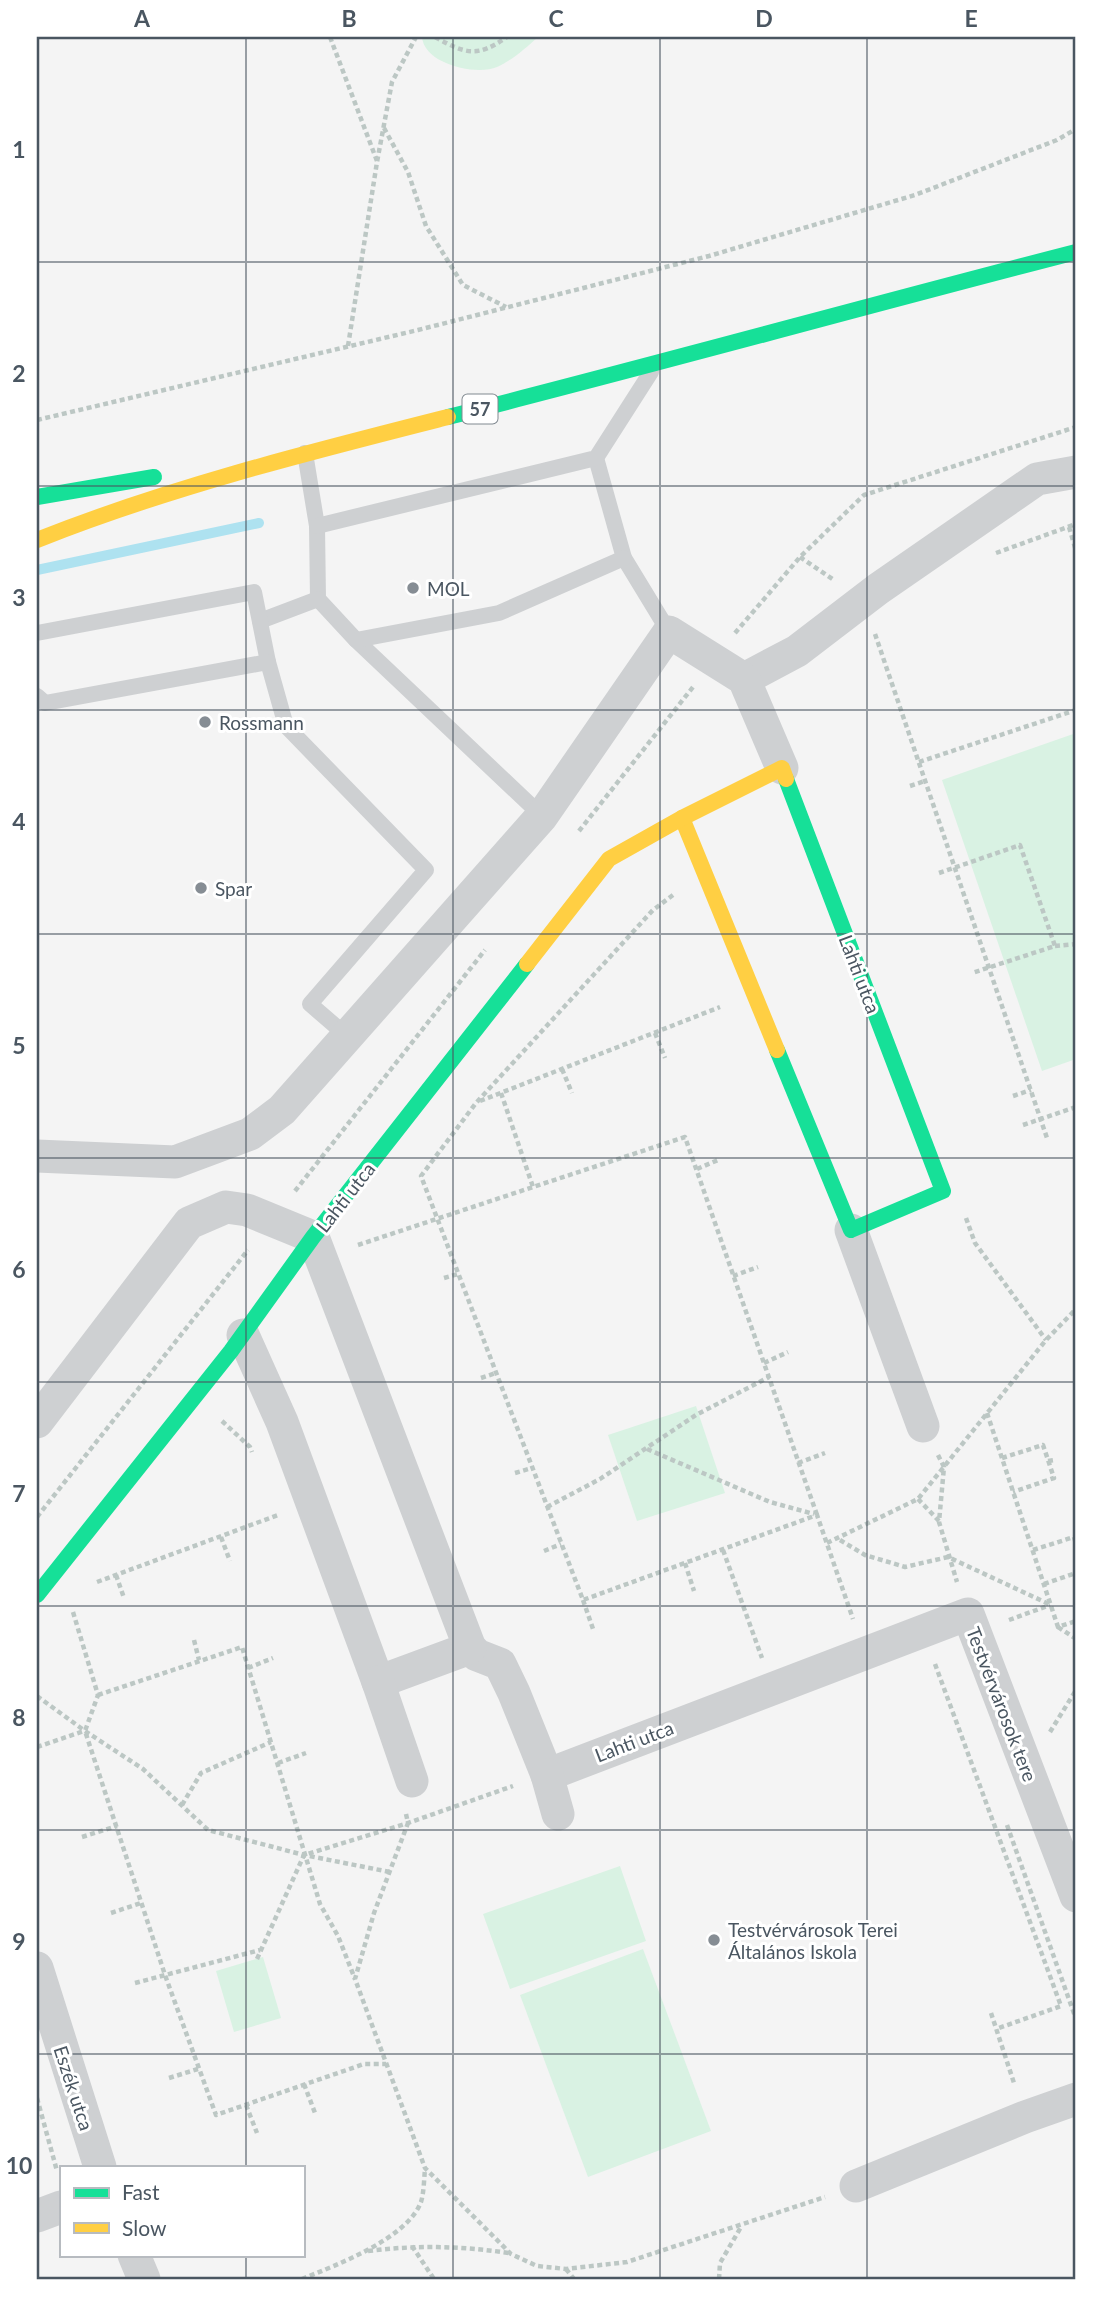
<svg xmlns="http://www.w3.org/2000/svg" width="1113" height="2316" viewBox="0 0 1113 2316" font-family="Lato,sans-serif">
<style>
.green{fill:#d9f2e3}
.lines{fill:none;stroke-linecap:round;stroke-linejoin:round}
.stream{stroke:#aee2f0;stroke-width:10}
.path{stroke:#bcc7c4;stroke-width:4.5;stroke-dasharray:5 3.5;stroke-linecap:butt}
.lane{stroke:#ced0d2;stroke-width:16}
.street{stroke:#ced0d2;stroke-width:33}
.fast{stroke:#16e098;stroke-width:16}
.slow{stroke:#ffcf43;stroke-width:16}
.grid{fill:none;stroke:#4a5661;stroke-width:2;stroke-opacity:0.55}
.poi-dot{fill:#868d94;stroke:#fff;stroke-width:2.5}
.labels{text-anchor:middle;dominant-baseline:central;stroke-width:6;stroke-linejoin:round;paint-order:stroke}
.shield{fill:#fff;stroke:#808990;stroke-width:2}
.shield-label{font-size:18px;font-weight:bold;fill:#4a5661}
.poi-label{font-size:19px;fill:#4a5661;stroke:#fff;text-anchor:start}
.street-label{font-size:19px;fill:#4a5661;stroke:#fff}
.neatline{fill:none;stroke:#4a5661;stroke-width:2.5}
.grid-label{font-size:23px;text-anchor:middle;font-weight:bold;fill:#4a5661}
</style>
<rect width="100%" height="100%" fill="#f4f4f4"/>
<g class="green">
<path d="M422 37H538C526 48 511 61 497 67 476 76 424 64 422 37Z"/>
<path d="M1076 733V1059L1042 1071 942 780Z"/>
<path d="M696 1406 725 1493 637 1521 608 1435Z"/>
<path d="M620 1866 646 1941 510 1989 483 1914Z"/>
<path d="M643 1949 711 2131 588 2177 520 1995Z"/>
<path d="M263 1957 281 2018 234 2032 216 1971Z"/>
</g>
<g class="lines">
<path class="stream" d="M37 570 259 523"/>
<g class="path">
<path d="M330 37 377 161"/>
<path d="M435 37C466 54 477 58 507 37"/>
<path d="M384 128 408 172 426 226 463 285 506 307"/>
<path d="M348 346 377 162 392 82 416 37"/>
<path d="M37 420 418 330 709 256 915 195 1057 140 1076 129"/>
<path d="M1069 527 1076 551"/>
<path d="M996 553 1076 524"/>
<path d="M800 557 834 580"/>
<path d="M735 633 800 557 864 495 1076 427"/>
<path d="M875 634 1047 1138"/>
<path d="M919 762 1076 710"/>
<path d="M910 786 925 781"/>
<path d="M579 831 693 687"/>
<path d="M939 873 1020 845 1055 946 972 973"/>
<path d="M673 895 653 910 476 1103 421 1176 583 1600 817 1515 853 1619"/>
<path d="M1055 946 1076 944"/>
<path d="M655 1033 665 1058"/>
<path d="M562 1069 572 1093"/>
<path d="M501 1093 533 1187 685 1137 817 1515"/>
<path d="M1013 1096 1031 1090"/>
<path d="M480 1101 720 1007"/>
<path d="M1023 1125 1076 1107"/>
<path d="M697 1169 718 1160"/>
<path d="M295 1191 485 950"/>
<path d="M966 1218 975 1243 1046 1340"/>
<path d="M358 1245 533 1187"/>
<path d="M733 1276 758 1267"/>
<path d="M444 1278 458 1274"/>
<path d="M764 1363 788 1352"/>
<path d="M481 1378 496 1373"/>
<path d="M987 1413 1058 1627 1076 1621"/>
<path d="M222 1421 250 1447 252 1452"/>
<path d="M647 1449 770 1502 814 1514"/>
<path d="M938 1455 944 1467 939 1522 957 1582"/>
<path d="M1002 1458 1043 1445 1054 1478 1013 1492"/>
<path d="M1048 1461 1055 1460"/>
<path d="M798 1463 825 1453"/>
<path d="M515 1473 532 1468"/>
<path d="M918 1499 939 1521"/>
<path d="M547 1507 600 1479 696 1415 769 1377"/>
<path d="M37 1517 248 1250"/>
<path d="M221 1537 230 1561"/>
<path d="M840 1540 865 1555 905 1567 948 1557 1051 1605"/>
<path d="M827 1543 918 1499 1046 1340 1076 1309"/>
<path d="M723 1550 762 1658"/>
<path d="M1033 1550 1074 1537 1076 1544"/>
<path d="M544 1551 561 1544"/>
<path d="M685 1563 694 1591"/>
<path d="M116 1575 124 1598"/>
<path d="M97 1582 278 1515"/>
<path d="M1044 1584 1076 1573"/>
<path d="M583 1600 593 1629"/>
<path d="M73 1612 98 1695 85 1731 165 1975 216 2115 364 2064H386"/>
<path d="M1009 1620 1050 1605"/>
<path d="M1058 1627 1076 1639"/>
<path d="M194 1640 199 1660"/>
<path d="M935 1664 1061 2006 996 2029"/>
<path d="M248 1668 273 1658"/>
<path d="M98 1695 242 1647 320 1904 338 1936 355 1979"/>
<path d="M37 1696 85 1731 143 1769 208 1830 304 1855 390 1872"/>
<path d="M1050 1732 1076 1690"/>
<path d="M37 1747 84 1731"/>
<path d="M278 1763 306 1753"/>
<path d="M182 1805 201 1773 271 1742"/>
<path d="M406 1814 408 1823 374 1913 355 1979 425 2168 511 2254 537 2266 566 2269 627 2262 825 2197"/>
<path d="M1007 1825 1076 2019"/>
<path d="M82 1837 117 1826"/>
<path d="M111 1913 141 1903"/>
<path d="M257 1959 304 1855 408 1823 513 1786"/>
<path d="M135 1983 260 1950"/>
<path d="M991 2013 1014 2083"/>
<path d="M169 2078 198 2069"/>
<path d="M304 2084 315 2113"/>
<path d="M37 2098 57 2171"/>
<path d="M246 2105 257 2133"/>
<path d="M412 2246 434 2279"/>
<path d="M368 2251C416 2245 461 2246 509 2253"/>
<path d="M566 2269 574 2279"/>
<path d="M302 2279C336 2265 407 2239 421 2202 424 2192 424 2179 425 2169"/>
<path d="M719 2279 720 2263 741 2227"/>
</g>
<g class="lane">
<path d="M305 453 317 526 318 599 356 640 542 816"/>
<path d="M596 458 624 558 669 632"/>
<path d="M317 526 596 458 651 372"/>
<path d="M260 621 318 599"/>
<path d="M37 633 254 592 268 662 286 726 426 870 310 1004 347 1036"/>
<path d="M356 640 499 613 624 558"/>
<path d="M37 696 45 703 268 662"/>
</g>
<g class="street">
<path d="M744 679 797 651 878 589 1037 479 1076 472"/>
<path d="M37 1156 175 1162 250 1134 282 1110 542 816 669 632 744 679 782 768"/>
<path d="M851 1230 923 1426"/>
<path d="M243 1335 282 1422 378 1682 470 1648 477 1655 500 1664 514 1693 547 1775 968 1614 1076 1896"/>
<path d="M37 1422 189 1223 226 1207 247 1210 313 1237 470 1648"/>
<path d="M378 1682 412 1781"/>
<path d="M547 1775 558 1814"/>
<path d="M37 1968 100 2167"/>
<path d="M856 2186 1025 2117 1076 2099"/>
<path d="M37 2216 61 2207"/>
<path d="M134 2255 144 2279"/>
</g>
<g class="fast">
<path d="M448 417C658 364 866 306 1076 252"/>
<path d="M37 497 154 477"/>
<path d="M777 1050 851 1230 943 1191 786 779"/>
<path d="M37 1595 231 1351 313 1237 527 964"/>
</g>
<g class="slow">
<path d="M37 540C170 487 310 452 448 417"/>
<path d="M682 818 777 1050"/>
<path d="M527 964 609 859 682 818 782 768 786 779"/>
</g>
</g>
<path class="grid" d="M246 37V2167M453 37V2279M660 37V2279M867 37V2279M37 262H1076M37 486H1076M37 710H1076M37 934H1076M37 1158H1076M37 1382H1076M37 1606H1076M37 1830H1076M37 2054H1076M246 2255V2279"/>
<g class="poi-dot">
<circle cx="413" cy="588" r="7"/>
<circle cx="205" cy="722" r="7"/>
<circle cx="201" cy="888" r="7"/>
<circle cx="714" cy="1940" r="7"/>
</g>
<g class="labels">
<rect class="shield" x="462.5" y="394.5" width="35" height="29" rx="5"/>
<g class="shield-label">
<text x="480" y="409">57</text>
</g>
<g class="poi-label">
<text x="427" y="588">MOL</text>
<text x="219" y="722">Rossmann</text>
<text x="215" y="888">Spar</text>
<text x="728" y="1929">Testvérvárosok Terei<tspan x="728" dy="22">Általános Iskola</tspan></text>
</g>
<g class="street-label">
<text transform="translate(860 974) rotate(69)">Lahti utca</text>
<text transform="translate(345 1197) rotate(-52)">Lahti utca</text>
<text transform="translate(1002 1704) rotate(69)">Testvérvárosok tere</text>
<text transform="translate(634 1741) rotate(-21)">Lahti utca</text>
<text transform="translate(74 2088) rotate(72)">Eszék utca</text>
</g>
</g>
<rect width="1113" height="2316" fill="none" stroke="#ffffff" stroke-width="77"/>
<rect x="60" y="2166" width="245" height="91" fill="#ffffff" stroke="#b7bbc0" stroke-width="2"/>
<rect x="74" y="2188" width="35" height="10" fill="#16e098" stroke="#b7bbc0" stroke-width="2"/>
<text x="122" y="2200" font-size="21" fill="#4a5661">Fast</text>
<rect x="74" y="2223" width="35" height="10" fill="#ffcf43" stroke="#b7bbc0" stroke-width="2"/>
<text x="122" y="2236" font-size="21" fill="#4a5661">Slow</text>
<rect x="38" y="38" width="1036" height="2240" class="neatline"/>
<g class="grid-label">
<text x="142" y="27">A</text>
<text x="349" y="27">B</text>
<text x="556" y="27">C</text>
<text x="764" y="27">D</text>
<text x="971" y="27">E</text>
<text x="19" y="158">1</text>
<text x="19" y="382">2</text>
<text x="19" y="606">3</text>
<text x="19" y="830">4</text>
<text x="19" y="1054">5</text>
<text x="19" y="1278">6</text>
<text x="19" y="1502">7</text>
<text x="19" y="1726">8</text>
<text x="19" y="1950">9</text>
<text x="19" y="2174">10</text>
</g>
</svg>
